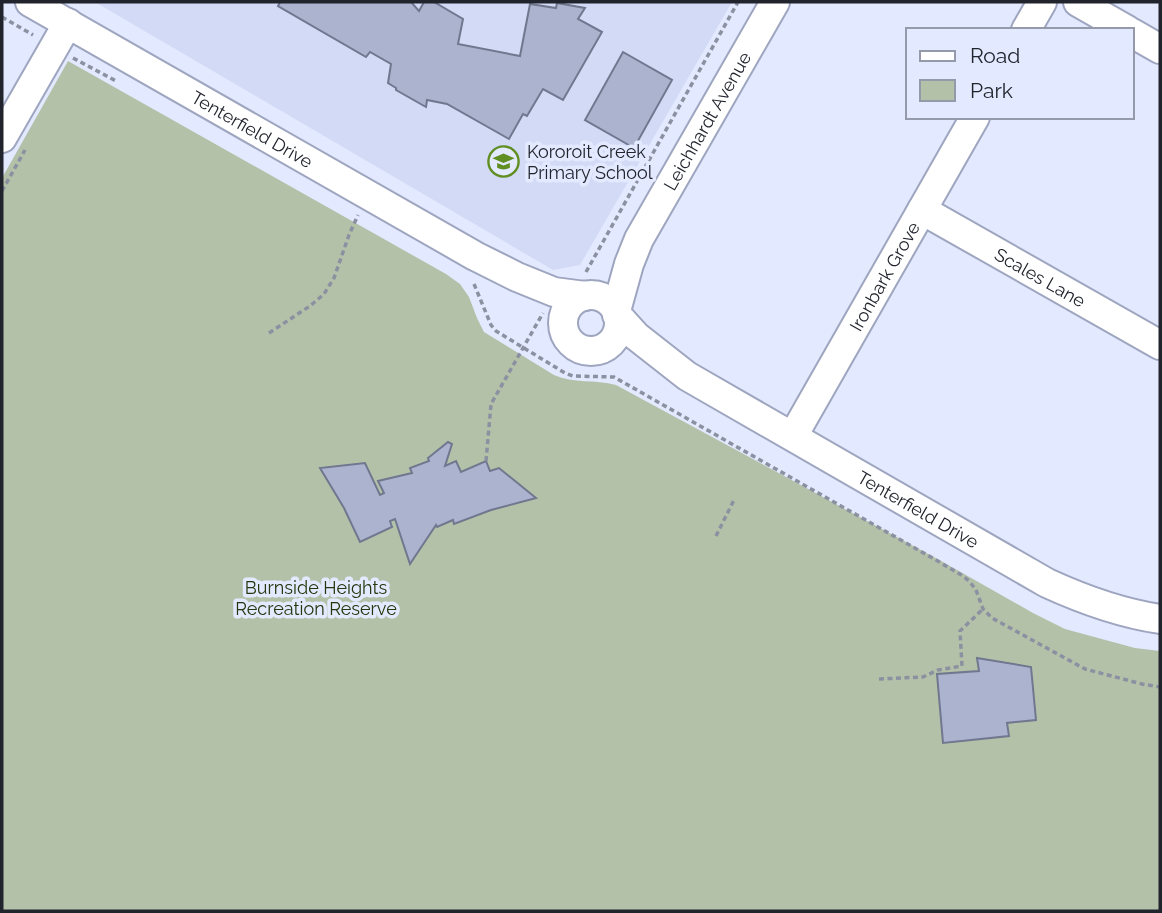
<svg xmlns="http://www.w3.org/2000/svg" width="1162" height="913" viewBox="0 0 1162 913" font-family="Raleway,sans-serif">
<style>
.built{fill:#d3daf5}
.green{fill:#b4c1a9}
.building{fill:#abb3ce;stroke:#70778f;stroke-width:2}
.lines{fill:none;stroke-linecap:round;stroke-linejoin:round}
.minor-casing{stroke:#9ea5bf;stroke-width:32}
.path{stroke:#8c91a1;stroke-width:3.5;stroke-dasharray:5 3.5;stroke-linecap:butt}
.minor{stroke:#fff;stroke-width:28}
.labels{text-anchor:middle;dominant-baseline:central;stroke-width:7;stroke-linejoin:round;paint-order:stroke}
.street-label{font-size:18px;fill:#21242d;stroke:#e3e9ff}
.poi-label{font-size:18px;fill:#21242d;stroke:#e3e9ff;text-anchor:start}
.park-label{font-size:18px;fill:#24370c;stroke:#e3e9ff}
</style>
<rect width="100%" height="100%" fill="#e3e9ff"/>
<path class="built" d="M95 2H732L580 265 553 270Z"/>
<path class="green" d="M68 61 446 274 460 284 469 297 477 318 484 332 554 375C574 384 595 379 616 385L943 562 1033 613 1065 629 1135 648 1160 651V911H2V178Z"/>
<g class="building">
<path d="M280 2H411L419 11 424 2H434L463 19 458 44 520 56 530 4 556 8 557 3 585 8 578 19 602 32 563 100 543 89 527 116 523 114 509 139 447 104 427 100 426 107 396 90V88L388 83 391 64 370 52 366 57 278 6Z"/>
<path d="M623 52 672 80 634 148 585 120Z"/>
<path d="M448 442 452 444 445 466 456 461 461 472 486 461 490 471 499 468 536 498 491 510 454 524 453 520 437 527 436 525 410 564 395 519 390 521 392 527 360 542 344 508 320 468 365 463 380 495 384 493 378 481 412 473 410 468 429 461 428 458Z"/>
<path d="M977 658 1031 667 1036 720 1007 723 1009 736 943 743 937 674 979 671Z"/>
</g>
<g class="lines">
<defs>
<g id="minor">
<path id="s1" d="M30 2 475 256 517 277 554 292 585 296"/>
<path d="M1078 2 1127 30"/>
<path d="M1026 30 1042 2"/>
<path d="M1132 33 1160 49"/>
<path d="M2 138 68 23"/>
<path id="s2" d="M922 210 1160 345"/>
<circle cx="591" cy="323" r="28"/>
<path id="s3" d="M616 311 629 264 639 239 775 2"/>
<path id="s4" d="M617 315 636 336 687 376 1047 583C1084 600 1120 613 1160 619"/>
<path id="s5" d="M793 436 975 117"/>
</g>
</defs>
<use href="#minor" class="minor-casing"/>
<g class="path">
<path d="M2 17 33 35"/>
<path d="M73 58 116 81"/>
<path d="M2 191 25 150"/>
<path d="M586 272 738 2"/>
<path d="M474 284 491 325 496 331 565 373 573 376 614 377 936 560 963 576 970 582 976 590 983 609 992 618 1085 669 1142 684 1160 687"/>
<path d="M269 333 310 306 324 294 334 278 349 235 358 215"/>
<path d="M486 461 491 404 543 313"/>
<path d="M716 536 735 498"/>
<path d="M879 679 923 677 938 670 962 666 960 631 983 609"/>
</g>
<use href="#minor" class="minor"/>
</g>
<defs>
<symbol id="school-ring" viewBox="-11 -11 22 22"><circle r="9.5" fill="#e3e9ff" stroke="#618e22" stroke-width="1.5"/><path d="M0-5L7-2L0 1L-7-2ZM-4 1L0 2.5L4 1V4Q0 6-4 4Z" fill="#618e22"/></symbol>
</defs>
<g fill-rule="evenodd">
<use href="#school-ring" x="486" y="144" width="35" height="35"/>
</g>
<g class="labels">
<g class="street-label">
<text stroke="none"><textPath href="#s3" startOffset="212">Leichhardt Avenue</textPath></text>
<text stroke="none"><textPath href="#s1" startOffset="256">Tenterfield Drive</textPath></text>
<text stroke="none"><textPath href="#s5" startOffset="184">Ironbark Grove</textPath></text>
<text stroke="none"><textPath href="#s2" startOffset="136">Scales Lane</textPath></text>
<text stroke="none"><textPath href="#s4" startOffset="360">Tenterfield Drive</textPath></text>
</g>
<g class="poi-label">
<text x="527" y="151">Kororoit Creek<tspan x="527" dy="21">Primary School</tspan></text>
</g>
<g class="park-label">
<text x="316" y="587">Burnside Heights<tspan x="316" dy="21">Recreation Reserve</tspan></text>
</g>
</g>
<rect width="1162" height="913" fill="none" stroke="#21242d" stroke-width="7"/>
<rect x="906" y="28" width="228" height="91" fill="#e3e9ff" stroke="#959aab" stroke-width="2"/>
<rect x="920" y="51" width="35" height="10" fill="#ffffff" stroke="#959aab" stroke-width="2"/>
<text x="970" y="63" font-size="21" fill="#21242d">Road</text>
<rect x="920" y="80" width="35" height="21" fill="#b4c1a9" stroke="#959aab" stroke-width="2"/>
<text x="970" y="98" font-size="21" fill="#21242d">Park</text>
</svg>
